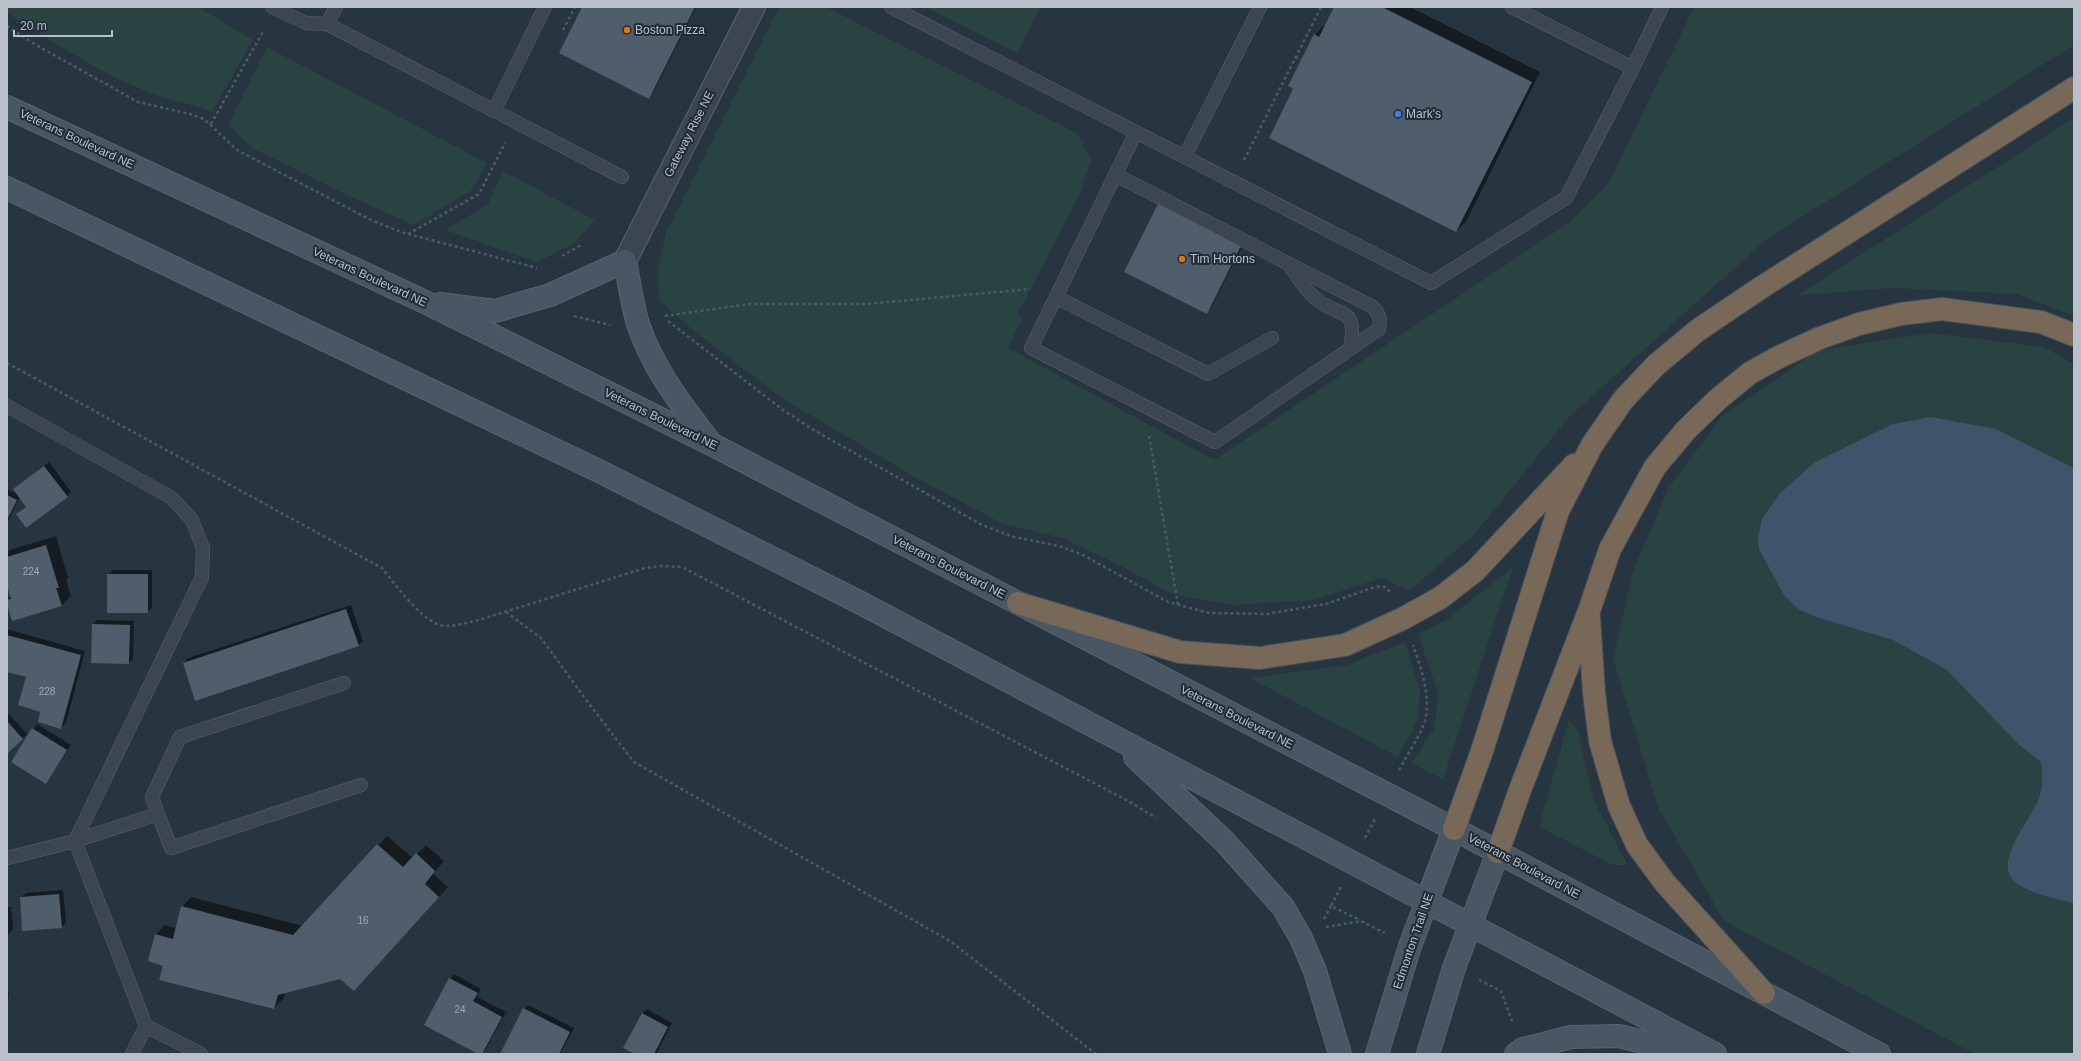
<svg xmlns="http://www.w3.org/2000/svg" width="2081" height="1061" viewBox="0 0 2081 1061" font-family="Arial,sans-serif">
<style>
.green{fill:#294242}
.water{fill:#3d546a}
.shadow{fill:#0007}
.building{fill:#505e6c}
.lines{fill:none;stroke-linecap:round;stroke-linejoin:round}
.lane-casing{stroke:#59646e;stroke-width:14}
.street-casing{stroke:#59646e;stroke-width:24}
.secondary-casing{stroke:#59646e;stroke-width:24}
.highway-casing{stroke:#46515b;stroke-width:24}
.path{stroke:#475e5f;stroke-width:2.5;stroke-dasharray:3 3;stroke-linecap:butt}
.lane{stroke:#3b4651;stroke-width:13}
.street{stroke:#3b4651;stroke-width:22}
.secondary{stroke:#495664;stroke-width:22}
.highway{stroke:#776858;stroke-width:22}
.food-dot{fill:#e8710a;stroke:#202b36;stroke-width:1.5}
.shop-dot{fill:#3f7fe0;stroke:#202b36;stroke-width:1.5}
.labels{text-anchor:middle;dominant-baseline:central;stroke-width:4;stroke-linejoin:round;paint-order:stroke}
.number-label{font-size:10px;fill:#9ea8b3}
.poi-label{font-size:12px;fill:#b8c1cb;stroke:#202b36;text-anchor:start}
.street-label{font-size:12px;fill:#b8c1cb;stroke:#202b36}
</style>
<rect width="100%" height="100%" fill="#273541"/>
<g class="green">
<path d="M7 7H198L253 40 212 112C191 103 169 100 148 92 97 72 53 41 7 13Z"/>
<path d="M779 7H826L1077 133 1091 160 1081 192 1018 313 1021 320 1008 348 1214 460 1567 224 1608 184 1694 7H2074V45L1767 239 1569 417 1474 535 1409 591 1382 578 1314 600 1233 605 1172 594 1117 564 1062 538 1001 523 915 477 780 397 683 322 660 301 657 271 666 233Z"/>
<path d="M925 7H1040L1017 53Z"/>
<path d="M267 47 487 163 472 190 414 225 349 196 254 149 228 125Z"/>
<path d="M2074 118V316L2017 294 1893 288 1798 295Z"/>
<path d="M503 171 595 220 573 244 537 262 445 230 488 204Z"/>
<path d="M1930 333 2044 347 2074 364V1054H1975L1724 921 1658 807 1613 659 1633 571 1669 487 1722 416 1817 351Z"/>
<path d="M1513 567 1443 779 1411 763 1434 729 1438 693 1418 634 1448 619Z"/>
<path d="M1405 642 1420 690 1418 720 1398 757 1250 678 1347 665Z"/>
<path d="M1569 720 1578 731 1594 801 1628 865H1613L1539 827Z"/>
</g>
<path class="water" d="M1931 417 1996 429 2074 468V903C2058 899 2026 893 2014 881 1993 861 2032 818 2039 798 2043 785 2043 775 2041 762L2018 744 1947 670 1893 640 1816 617 1798 609 1783 594 1759 549 1758 538 1762 519 1779 494 1815 462 1893 424Z"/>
<g class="shadow">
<path d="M583 7H696L653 93 649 97Z"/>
<path d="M1335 7H1410L1540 72 1466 222 1456 231 1294 89 1315 35 1324 25 1325 26Z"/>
<path d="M1163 201 1245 241 1211 308 1206 312 1159 205Z"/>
<path d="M49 462 71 492 67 497 22 510 26 507 20 497 7 523V489L18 494 14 489Z"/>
<path d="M56 536 68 578 66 580 71 596 61 606 7 601 11 596 7 582V553L10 550Z"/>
<path d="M113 570H152V608L147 612 108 575Z"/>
<path d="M351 605 363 641 358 645 184 663 188 658Z"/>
<path d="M97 620 134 621 133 659 129 663 93 625Z"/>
<path d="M7 629 85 651 66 723 61 727 27 676 7 671Z"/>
<path d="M7 712 27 734 7 752Z"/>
<path d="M37 724 71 745 46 783 33 729Z"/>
<path d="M387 836 413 858 426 845 444 861 433 874 448 887 363 980 341 978 285 993 283 999 274 1008 164 965 156 934 165 925 176 928 182 907 191 897 303 926Z"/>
<path d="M63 890 66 922 62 927 21 897 26 893Z"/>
<path d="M7 907H11L13 929 7 935Z"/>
<path d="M454 974 481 989 477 997 506 1012 485 1050 481 1054 450 979Z"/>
<path d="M7 991H9L7 1012Z"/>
<path d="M528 1005 574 1028 560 1054H501L524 1009Z"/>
<path d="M647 1009 672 1023 656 1054H637L642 1014Z"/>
</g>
<g class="building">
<path d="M582 7H695L649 99 559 53Z"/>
<path d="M1334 7H1382L1532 82 1456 232 1269 138 1293 89 1288 86 1314 34 1319 37Z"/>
<path d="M1158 204 1241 246 1207 314 1124 272Z"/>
<path d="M44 466 68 497 26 528 16 514 26 507 13 489Z"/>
<path d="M7 495 17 500 7 520Z"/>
<path d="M46 545 59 588H56L62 606 12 621 7 604V600L11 599 7 586V557Z"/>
<rect x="107" y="574" width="41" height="39"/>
<path d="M346 609 359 646 195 701 183 663Z"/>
<path d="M92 624 130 625 129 664 91 663Z"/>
<path d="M7 635 81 655 61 729 38 722 40 712 18 705 26 677 7 672Z"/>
<path d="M7 721 23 739 7 754Z"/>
<path d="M32 728 67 750 46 784 11 762Z"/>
<path d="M377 844 403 867 416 853 435 871 425 884 439 897 354 991 340 979 278 995 274 1009 159 980 163 966 148 961 155 934 173 939 181 906 293 935Z"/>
<path d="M59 894 62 928 22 931 20 897Z"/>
<path d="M449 978 478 993 473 1001 502 1017 482 1054H478L424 1025Z"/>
<path d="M523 1008 570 1032 559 1054H500Z"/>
<path d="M642 1013 668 1027 654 1054H635L623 1048Z"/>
</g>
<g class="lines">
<defs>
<g id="lane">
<path d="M272 7 306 23 327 24 622 177"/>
<path d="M891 7 1431 283 1566 198 1633 68 1512 7"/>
<path d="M327 24 336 7"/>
<path d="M1633 68 1662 7"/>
<path d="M494 111 545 7"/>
<path d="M1136 132 1056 297 1208 374 1272 338"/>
<path d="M1185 156 1260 7"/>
<path d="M1290 266C1297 276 1305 290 1315 298 1341 320 1358 304 1350 349"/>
<path d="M1056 297 1031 348 1215 442 1379 329C1381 320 1379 313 1373 307L1116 175"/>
<path d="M7 406 172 498 192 520 203 548 202 577 75 841 146 1026 201 1054"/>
<path d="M158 814 152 797 180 737 344 683"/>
<path d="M7 858 75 841 158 814 171 848 361 785"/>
<path d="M132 1054 146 1026"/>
</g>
<path id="street" d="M625 261 754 7"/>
<g id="secondary">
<path d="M7 107 423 301 711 444 1454 829 1879 1054"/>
<path d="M7 188 597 470 857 601 1715 1054"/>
<path d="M440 304 495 311 550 295 625 261C629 281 632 304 638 324 653 369 681 404 709 441"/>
<path d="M1135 757 1224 841 1283 907 1301 938 1315 971 1340 1054"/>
<path d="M1377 1054 1410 946 1454 829"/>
<path d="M1428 1054 1454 968 1498 852"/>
<path d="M1516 1054 1523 1049 1571 1037 1619 1036 1691 1054"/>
</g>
<g id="highway">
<path d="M1018 603 1180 652 1260 658 1345 645 1402 619 1440 598 1475 571 1574 465"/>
<path d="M1589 618 1594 693 1600 741 1619 806 1637 845 1665 883 1764 993"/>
<path d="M1454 829 1482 751 1558 511 1592 445 1623 400 1656 365 1698 330 1762 287 2074 88"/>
<path d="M1498 852 1520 790 1589 611 1610 549 1655 467 1686 430 1717 400 1750 373 1779 357 1820 338 1859 324 1901 314 1942 309 2041 322 2074 335"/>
</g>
</defs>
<use href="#lane" class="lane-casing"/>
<use href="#street" class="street-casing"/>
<use href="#secondary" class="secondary-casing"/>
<use href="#highway" class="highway-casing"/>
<g class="path">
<path d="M7 26 36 45 138 102 190 114 204 119 237 150 371 220 401 232 537 268"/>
<path d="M563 30 575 7"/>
<path d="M1295 57 1301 60"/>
<path d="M211 124 264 30"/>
<path d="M1244 160 1321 7"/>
<path d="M408 234 479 194 505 143"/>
<path d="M562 256 581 245"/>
<path d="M574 316 610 325"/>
<path d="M665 316 749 304H867L1030 289"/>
<path d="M668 321 783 410 812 429 982 525 1014 537 1059 546 1083 555 1168 602 1209 613 1267 614 1326 604 1375 587C1382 586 1387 586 1390 593"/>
<path d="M7 363 382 568C395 584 424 625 445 626 458 626 470 622 482 619L645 568 662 566 682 567 1130 802 1156 818"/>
<path d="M1149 436 1178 605"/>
<path d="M506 612 541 638 590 705 634 762 950 941 1096 1054"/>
<path d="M1399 770C1406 757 1421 734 1425 721 1431 695 1421 669 1413 645"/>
<path d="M1365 838 1375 819"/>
<path d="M1341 887 1331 906 1360 920"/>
<path d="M1324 919 1331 906"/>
<path d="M1326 927 1361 921 1385 933"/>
<path d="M1479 980 1501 991 1513 1024"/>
</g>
<use href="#lane" class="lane"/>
<use href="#street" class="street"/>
<use href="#secondary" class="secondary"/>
<use href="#highway" class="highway"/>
</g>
<g class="food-dot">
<circle cx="627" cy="30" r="4"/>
<circle cx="1182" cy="259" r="4"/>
</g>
<circle class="shop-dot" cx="1398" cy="114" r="4"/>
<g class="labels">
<g class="number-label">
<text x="31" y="571">224</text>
<text x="47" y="691">228</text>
<text x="363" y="920">16</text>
<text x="460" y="1009">24</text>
</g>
<g class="poi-label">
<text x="635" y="30">Boston Pizza</text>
<text x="1406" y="114">Mark's</text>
<text x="1190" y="259">Tim Hortons</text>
</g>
<g class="street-label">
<text transform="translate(689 134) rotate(-63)">Gateway Rise NE</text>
<text transform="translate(77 139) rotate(25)">Veterans Boulevard NE</text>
<text transform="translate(370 277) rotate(25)">Veterans Boulevard NE</text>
<text transform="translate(661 419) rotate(26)">Veterans Boulevard NE</text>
<text transform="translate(949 567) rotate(27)">Veterans Boulevard NE</text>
<text transform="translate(1237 717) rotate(27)">Veterans Boulevard NE</text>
<text transform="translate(1524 866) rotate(28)">Veterans Boulevard NE</text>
<text transform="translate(1413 941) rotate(-71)">Edmonton Trail NE</text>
</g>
</g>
<rect width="2081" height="1061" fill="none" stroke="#b8c1cb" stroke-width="16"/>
<path d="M14 30v6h98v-6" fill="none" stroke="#b8c1cb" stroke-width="2"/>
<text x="20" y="30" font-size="12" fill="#b8c1cb" stroke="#202b36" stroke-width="3" paint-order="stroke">20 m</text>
</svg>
